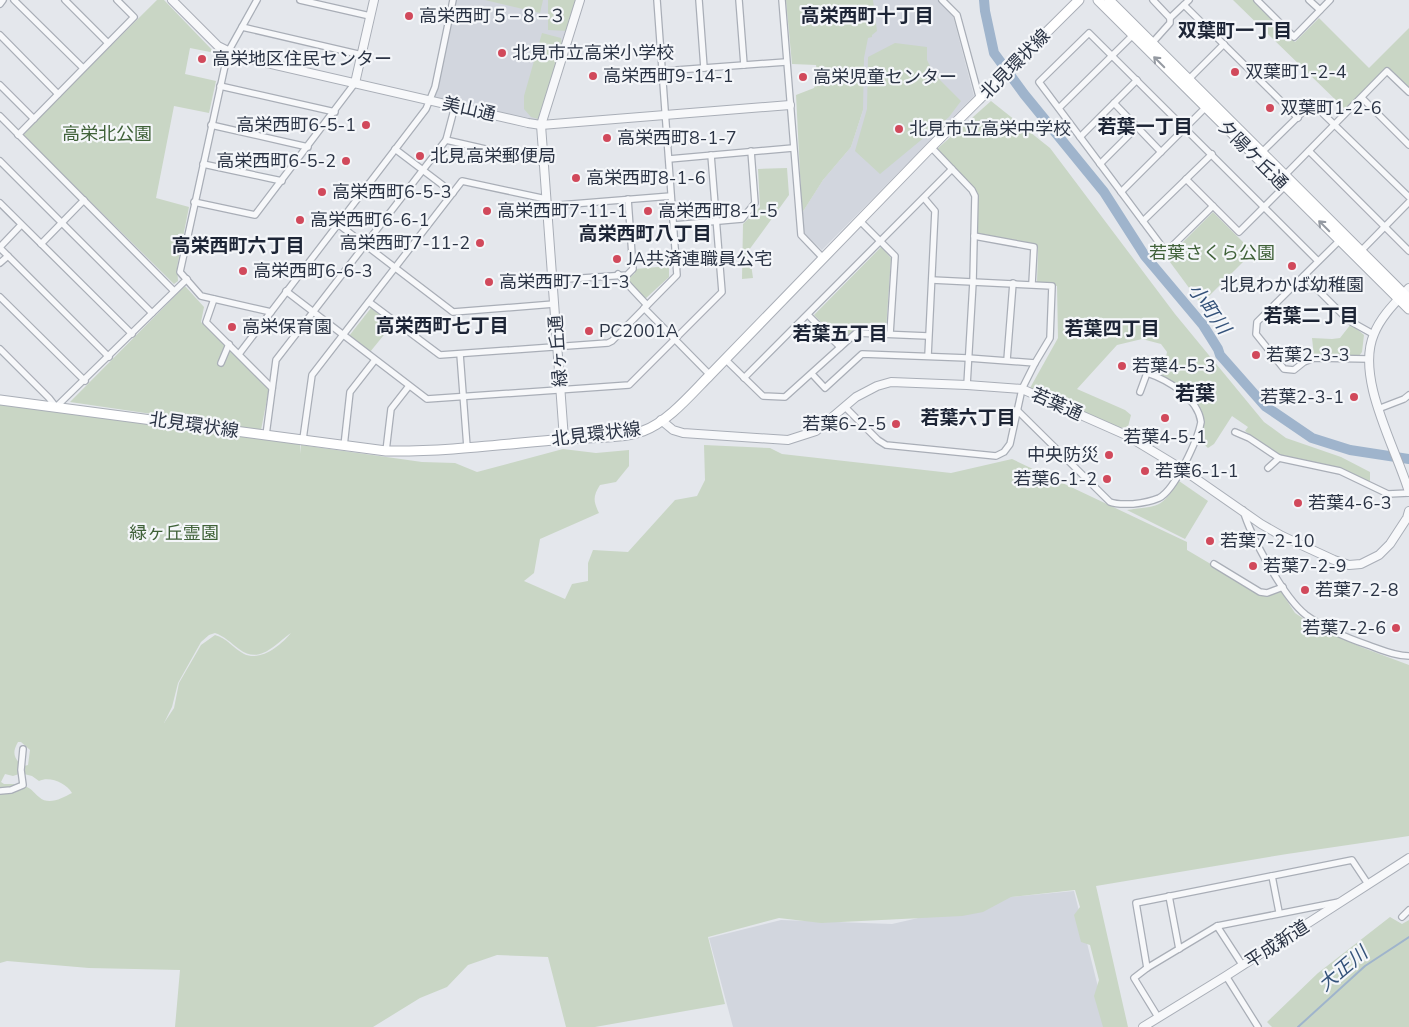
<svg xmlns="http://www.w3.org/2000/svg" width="1409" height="1027" viewBox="0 0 1409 1027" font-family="'Nunito Sans','Noto Sans JP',sans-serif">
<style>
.built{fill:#d2d6de}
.green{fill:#c9d6c5;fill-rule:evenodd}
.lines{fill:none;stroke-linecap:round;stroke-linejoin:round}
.stream{stroke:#9fb4cc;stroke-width:2}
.river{stroke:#9fb4cc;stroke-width:10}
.minor-casing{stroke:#a9aeb7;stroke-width:8}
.tertiary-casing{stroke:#a9aeb7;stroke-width:10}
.secondary-casing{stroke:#a9aeb7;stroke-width:11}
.minor{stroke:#f7f8fa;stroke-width:5.5}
.tertiary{stroke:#f7f8fa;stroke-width:8}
.secondary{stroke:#fff;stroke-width:9}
.oneway{stroke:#959aa2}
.poi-dot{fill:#d1495b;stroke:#f4f6f9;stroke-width:2}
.labels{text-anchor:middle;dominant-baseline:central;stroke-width:4.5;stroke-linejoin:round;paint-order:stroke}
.poi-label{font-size:18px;fill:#2b3445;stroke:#f4f6f9;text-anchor:start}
.street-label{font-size:18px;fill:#2b3445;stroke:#f4f6f9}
.park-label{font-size:18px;fill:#3f6138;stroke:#f4f6f9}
.neighbourhood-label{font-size:19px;font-weight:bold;fill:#1d2536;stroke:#f4f6f9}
.water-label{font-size:19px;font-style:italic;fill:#34527a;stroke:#f4f6f9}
.quarter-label{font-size:20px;font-weight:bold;fill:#1d2536;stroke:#f4f6f9}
</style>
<rect width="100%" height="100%" fill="#e4e7ec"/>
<g class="built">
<path d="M453 0H580L541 125 430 101Z"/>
<path d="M871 0H938L953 16 974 96 822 250 804 233 802 213 823 180 851 147 863 110V37H872Z"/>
<path d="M1074 891 1108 1027H733L709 938 781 920 892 924 1010 897Z"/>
</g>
<g class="green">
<path d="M157 0H164L215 53 190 48 185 74 216 81 209 113 174 106 156 198 189 207 177 267 178 281 174 284 22 134Z"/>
<path d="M485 0H543L540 13Z"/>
<path d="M548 0H576L568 31 548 30Z"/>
<path d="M786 0H873L877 31 872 35V37L868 38 864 58 863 110 851 147 823 180 802 213 796 95 814 88 818 78 816 65 792 64Z"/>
<path d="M1233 0H1253L1295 42 1319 18 1369 68 1409 28V89L1387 67 1346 110Z"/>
<path d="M542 33 561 38 562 45 538 119 531 117 524 109V96Z"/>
<path d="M895 43 927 47V60L934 74 961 101 949 117 880 174 855 151 867 109 868 57Z"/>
<path d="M991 101 1050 148 1175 314 1264 422 1286 438 1341 457 1370 472V483L1278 456 1245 431 1248 427 1232 416 1214 444 1208 448 1197 438C1200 433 1204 426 1204 420 1203 401 1176 383 1162 376L1167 352 1161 344 1142 339 1117 345 1077 389 1125 410 1131 415 1128 427 1120 428 1030 388 1058 338 1057 286 1037 282 1038 248 978 233V193L937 149Z"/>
<path d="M787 168 789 195 749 250 753 278 742 279 743 224 760 207 758 169Z"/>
<path d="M1213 212 1253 252 1201 304 1167 258Z"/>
<path d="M881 247 891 258 886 330H854L840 342 814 315Z"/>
<path d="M669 266V277L645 299 627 280 635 273V269Z"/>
<path d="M185 286 204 307 201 322 269 389 261 430 70 402Z"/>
<path d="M371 308 392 325 370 352 349 336Z"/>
<path d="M1351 324 1364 335 1362 352 1359 356H1314L1312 338 1332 339 1340 338Z"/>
<path d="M0 404 202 428 300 444 301 454V445L422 462 455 463 477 472 563 449 596 453 629 450V466L616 482 600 485C593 496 593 501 599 513L540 539 534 573 524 581 565 599 572 584 588 581V563L593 550 628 552 675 500 697 496 705 480 704 445 770 448 782 454 951 473 1012 459 1187 542V550L1265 596 1280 590 1295 613 1307 621 1361 647 1409 665V836L1287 854 1096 886 1128 1027H1103L1094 996 1099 980 1090 945 1081 942 1074 915 1080 907 1075 890 1011 897 983 912 962 916 821 923 779 918 708 937 725 1004 595 1027H566L548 957 497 955 468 965 447 987 420 998 373 1027H175L180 970 89 968 7 961 0 963ZM215 633C224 636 231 643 239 649 260 665 275 644 291 633 281 645 261 662 244 654 233 648 227 638 215 635L201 645 179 683 174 708 164 723 172 707 178 683 201 642 209 635ZM18 742H21L30 750 28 765 24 766V774L32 776 39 781C50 776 66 783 72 793 62 798 49 806 39 797 35 794 32 789 27 787 19 783 12 784 4 784L1 782 5 774 13 776 19 774V763C13 755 13 751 18 742Z"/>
<path d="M1179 481 1208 501 1185 539 1127 510C1159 505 1160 510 1179 481Z"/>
<path d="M1390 917 1402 924 1409 920V1027H1272L1267 1022 1318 973Z"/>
</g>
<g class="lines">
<path class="stream" d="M1298 1027 1365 966 1409 937"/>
<path class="river" d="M984 0 985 11 994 53 1024 94 1104 192 1145 256 1203 325 1218 349 1220 355 1265 406 1312 438 1350 450 1409 459"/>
<defs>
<g id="minor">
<path d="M14 0 83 68"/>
<path d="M65 0 108 43"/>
<path d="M257 0 228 52 180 272 201 296 271 312 426 109 435 87 453 0"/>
<path d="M300 0 370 16"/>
<path d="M699 0 704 68"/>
<path d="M739 0 744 65"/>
<path d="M782 0 801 235 823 258"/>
<path d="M942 0 957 15 980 100"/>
<path d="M1153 0 1170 18"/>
<path d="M1257 0 1294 37 1330 0"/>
<path d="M1309 0 1320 10"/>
<path d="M0 4 3 0"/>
<path d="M1184 5 1298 118"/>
<path d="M242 27 362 55"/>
<path d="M0 35 58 94"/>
<path d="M1153 42 1170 23V18L1189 0"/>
<path d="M663 71 786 62"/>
<path d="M1186 82 1224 44"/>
<path d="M0 85 34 119"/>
<path d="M220 86 335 112"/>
<path d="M1362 98 1409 145"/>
<path d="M1114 103 1161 152"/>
<path d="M1059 108 1134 34"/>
<path d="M0 116 174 291"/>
<path d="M211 125 308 147"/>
<path d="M18 135 134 17 117 0"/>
<path d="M1080 137 1137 80"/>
<path d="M446 140 543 162"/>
<path d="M931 147 972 190 975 196 973 282 967 385"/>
<path d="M395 149 453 193"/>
<path d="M1309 151 1409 251"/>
<path d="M1260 154 1312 103 1409 197"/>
<path d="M669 159 793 148"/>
<path d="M0 161 152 313"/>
<path d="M203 164 282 181"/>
<path d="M1100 164 1137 127"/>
<path d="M1186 179 1239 232 1285 186V175L1387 71 1409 92"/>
<path d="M1121 192 1208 105"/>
<path d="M924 198 935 211 928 356"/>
<path d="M194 202 255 215 355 83"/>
<path d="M0 203 132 334"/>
<path d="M547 206 671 196"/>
<path d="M1213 206 1166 252 1039 82 1089 33 1318 261"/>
<path d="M860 221 895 256 890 334"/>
<path d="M1143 221 1212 154"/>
<path d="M338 224 453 312 554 304"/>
<path d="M674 225 742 219 755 203 751 151"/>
<path d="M974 236 1034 247 1032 284"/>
<path d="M1341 239 1257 322 1256 334 1284 369 1294 370 1304 362 1314 358 1369 359"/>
<path d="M41 244 84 200"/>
<path d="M0 247 21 225"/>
<path d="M0 248 109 357"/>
<path d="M1359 253 1409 202"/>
<path d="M0 263 8 256"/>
<path d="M618 274 647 305"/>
<path d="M1304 276 1348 320 1373 334"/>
<path d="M552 280 627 275 633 269 628 199"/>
<path d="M286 291 427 399 629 385 722 292 711 155"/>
<path d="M0 297 85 381"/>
<path d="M214 299 206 322 272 388"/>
<path d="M369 302 440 355 608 343 612 341 677 275 657 0"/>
<path d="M644 308 710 375"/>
<path d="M808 315 840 347"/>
<path d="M0 349 49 398 56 407 187 279"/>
<path d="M239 354 271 312"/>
<path d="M460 354 467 447"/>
<path d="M725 359 763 396 785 397 856 333 928 336"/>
<path d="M1007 360 1013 283"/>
<path d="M221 363 229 344"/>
<path d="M812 374 825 388 862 354 968 358 1035 363"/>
<path d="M744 378 952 169"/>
<path d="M845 407 878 440 886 445 996 456 1004 452 1010 444 1022 389 1035 363 1050 338 1052 286 932 280"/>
<path d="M1378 409 1404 399 1409 395"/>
<path d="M1017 410 1110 502C1117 505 1125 504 1133 504 1142 503 1150 502 1159 498 1175 490 1198 439 1201 422 1198 398 1168 380 1147 373L1140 392"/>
<path d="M1235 432 1249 438 1279 458 1340 471 1388 494 1409 493"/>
<path d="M266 435 276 360 446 140 455 106"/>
<path d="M303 439 312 375 462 181 546 199"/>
<path d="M344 446 350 392 375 360"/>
<path d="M386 451 391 409 409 386"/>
<path d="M1268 468 1279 458"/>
<path d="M1243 510C1251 537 1284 598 1306 615 1324 628 1347 638 1368 645 1382 650 1395 656 1409 656"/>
<path d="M1214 564 1260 592 1267 593 1283 587"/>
<path d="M0 791 11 790 23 785 21 770 23 749"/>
<path d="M1272 876 1279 912"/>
<path d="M1169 896 1179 949"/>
<path d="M1402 917 1409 910"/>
<path d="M1217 926 1243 966"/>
<path d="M1147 968 1136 903 1352 860 1368 884"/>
<path d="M1226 976 1258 1027"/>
<path d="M1158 1017 1134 978 1147 968 1217 926 1339 902"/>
</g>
<g id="tertiary">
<path d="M172 0 218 46 240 57 528 123 541 125 790 105"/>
<path d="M355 83 374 0"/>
<path d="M1409 288C1396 302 1381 316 1374 334 1355 378 1396 448 1409 492"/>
<path d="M661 420 673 430 683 433 788 440 816 431 856 397 877 386 891 382 967 385 1022 389 1126 435 1182 469 1261 524 1282 536 1334 560 1349 565 1361 564 1379 555 1390 544 1407 518 1409 511"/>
<path d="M564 439 541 125 580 0"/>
<path d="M1143 1027 1226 976 1409 858"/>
</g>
<g id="secondary">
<path d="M1098 0 1409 309"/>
<path d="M1109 0 1409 299"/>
<path d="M0 400 386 451C445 452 505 444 564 439 588 437 621 439 643 431 668 422 692 393 710 375L931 147 1079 0"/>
</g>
</defs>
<use href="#minor" class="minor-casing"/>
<use href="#tertiary" class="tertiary-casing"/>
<use href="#secondary" class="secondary-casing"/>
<use href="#minor" class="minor"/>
<use href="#tertiary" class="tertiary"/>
<use href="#secondary" class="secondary"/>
</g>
<defs><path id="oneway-shaft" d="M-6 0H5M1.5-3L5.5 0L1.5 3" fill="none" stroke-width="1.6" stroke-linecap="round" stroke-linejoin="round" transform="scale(1.25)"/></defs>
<g class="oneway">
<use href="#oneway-shaft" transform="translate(1159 62) rotate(-135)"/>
<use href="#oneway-shaft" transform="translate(1324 226) rotate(-135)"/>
</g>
<g class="poi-dot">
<circle cx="409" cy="16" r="5"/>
<circle cx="502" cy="53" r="5"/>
<circle cx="202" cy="59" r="5"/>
<circle cx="1235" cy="72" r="5"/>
<circle cx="593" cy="76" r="5"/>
<circle cx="803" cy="77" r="5"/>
<circle cx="1270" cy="108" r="5"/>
<circle cx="366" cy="125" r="5"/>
<circle cx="899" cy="129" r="5"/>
<circle cx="607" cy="138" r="5"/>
<circle cx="420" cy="156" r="5"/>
<circle cx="346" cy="161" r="5"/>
<circle cx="576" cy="178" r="5"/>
<circle cx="322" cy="192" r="5"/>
<circle cx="487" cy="211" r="5"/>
<circle cx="648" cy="211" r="5"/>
<circle cx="300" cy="220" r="5"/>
<circle cx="480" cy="243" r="5"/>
<circle cx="617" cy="259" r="5"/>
<circle cx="1292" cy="266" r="5"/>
<circle cx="243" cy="271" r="5"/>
<circle cx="489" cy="282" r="5"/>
<circle cx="232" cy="327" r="5"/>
<circle cx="589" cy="331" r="5"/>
<circle cx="1256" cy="355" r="5"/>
<circle cx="1122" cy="366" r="5"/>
<circle cx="1354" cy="397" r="5"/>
<circle cx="1165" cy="418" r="5"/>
<circle cx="896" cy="424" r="5"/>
<circle cx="1109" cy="455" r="5"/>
<circle cx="1145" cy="471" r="5"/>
<circle cx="1107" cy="479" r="5"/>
<circle cx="1298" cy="503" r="5"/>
<circle cx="1210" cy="541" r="5"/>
<circle cx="1253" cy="566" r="5"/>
<circle cx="1305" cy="590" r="5"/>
<circle cx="1396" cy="628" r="5"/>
</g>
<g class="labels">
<g class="poi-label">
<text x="419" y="16">高栄西町５−８−３</text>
<text x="512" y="53">北見市立高栄小学校</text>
<text x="212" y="59">高栄地区住民センター</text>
<text x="1245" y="72">双葉町1-2-4</text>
<text x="603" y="76">高栄西町9-14-1</text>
<text x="813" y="77">高栄児童センター</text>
<text x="1280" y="108">双葉町1-2-6</text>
<text x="356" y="125" text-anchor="end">高栄西町6-5-1</text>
<text x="909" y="129">北見市立高栄中学校</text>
<text x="617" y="138">高栄西町8-1-7</text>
<text x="430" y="156">北見高栄郵便局</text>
<text x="336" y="161" text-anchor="end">高栄西町6-5-2</text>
<text x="586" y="178">高栄西町8-1-6</text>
<text x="332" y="192">高栄西町6-5-3</text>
<text x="497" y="211">高栄西町7-11-1</text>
<text x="658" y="211">高栄西町8-1-5</text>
<text x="310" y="220">高栄西町6-6-1</text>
<text x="470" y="243" text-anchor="end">高栄西町7-11-2</text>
<text x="627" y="259">JA共済連職員公宅</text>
<text x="253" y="271">高栄西町6-6-3</text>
<text x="499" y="282">高栄西町7-11-3</text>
<text x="1292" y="285" text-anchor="middle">北見わかば幼稚園</text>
<text x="242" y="327">高栄保育園</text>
<text x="599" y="331">PC2001A</text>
<text x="1266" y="355">若葉2-3-3</text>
<text x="1132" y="366">若葉4-5-3</text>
<text x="1344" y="397" text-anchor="end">若葉2-3-1</text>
<text x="886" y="424" text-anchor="end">若葉6-2-5</text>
<text x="1165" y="437" text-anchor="middle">若葉4-5-1</text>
<text x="1099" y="455" text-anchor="end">中央防災</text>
<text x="1155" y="471">若葉6-1-1</text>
<text x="1097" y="479" text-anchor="end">若葉6-1-2</text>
<text x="1308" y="503">若葉4-6-3</text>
<text x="1220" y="541">若葉7-2-10</text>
<text x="1263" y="566">若葉7-2-9</text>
<text x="1315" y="590">若葉7-2-8</text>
<text x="1386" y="628" text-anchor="end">若葉7-2-6</text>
</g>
<g class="street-label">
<text transform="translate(1015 64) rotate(-45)">北見環状線</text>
<text transform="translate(469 109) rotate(13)">美山通</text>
<text transform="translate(1253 155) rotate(45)">夕陽ケ丘通</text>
<text transform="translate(558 351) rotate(-94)">緑ヶ丘通</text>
<text transform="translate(1057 404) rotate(24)">若葉通</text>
<text transform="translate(194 425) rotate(8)">北見環状線</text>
<text transform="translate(596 434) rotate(-7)">北見環状線</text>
<text transform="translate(1277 944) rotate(-33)">平成新道</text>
</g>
<g class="park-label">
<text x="107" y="134">高栄北公園</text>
<text x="1212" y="253">若葉さくら公園</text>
<text x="174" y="533">緑ヶ丘霊園</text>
</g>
<g class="neighbourhood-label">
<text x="867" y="16">高栄西町十丁目</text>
<text x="1235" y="31">双葉町一丁目</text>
<text x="1145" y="127">若葉一丁目</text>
<text x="645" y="234">高栄西町八丁目</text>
<text x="238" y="246">高栄西町六丁目</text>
<text x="1311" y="316">若葉二丁目</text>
<text x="442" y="326">高栄西町七丁目</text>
<text x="1112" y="329">若葉四丁目</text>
<text x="840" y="334">若葉五丁目</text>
<text x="968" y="418">若葉六丁目</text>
</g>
<g class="water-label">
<text transform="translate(1209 309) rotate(54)">小町川</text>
<text transform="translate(1343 969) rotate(-40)">大正川</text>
</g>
<g class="quarter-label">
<text x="1195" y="393">若葉</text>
</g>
</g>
</svg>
